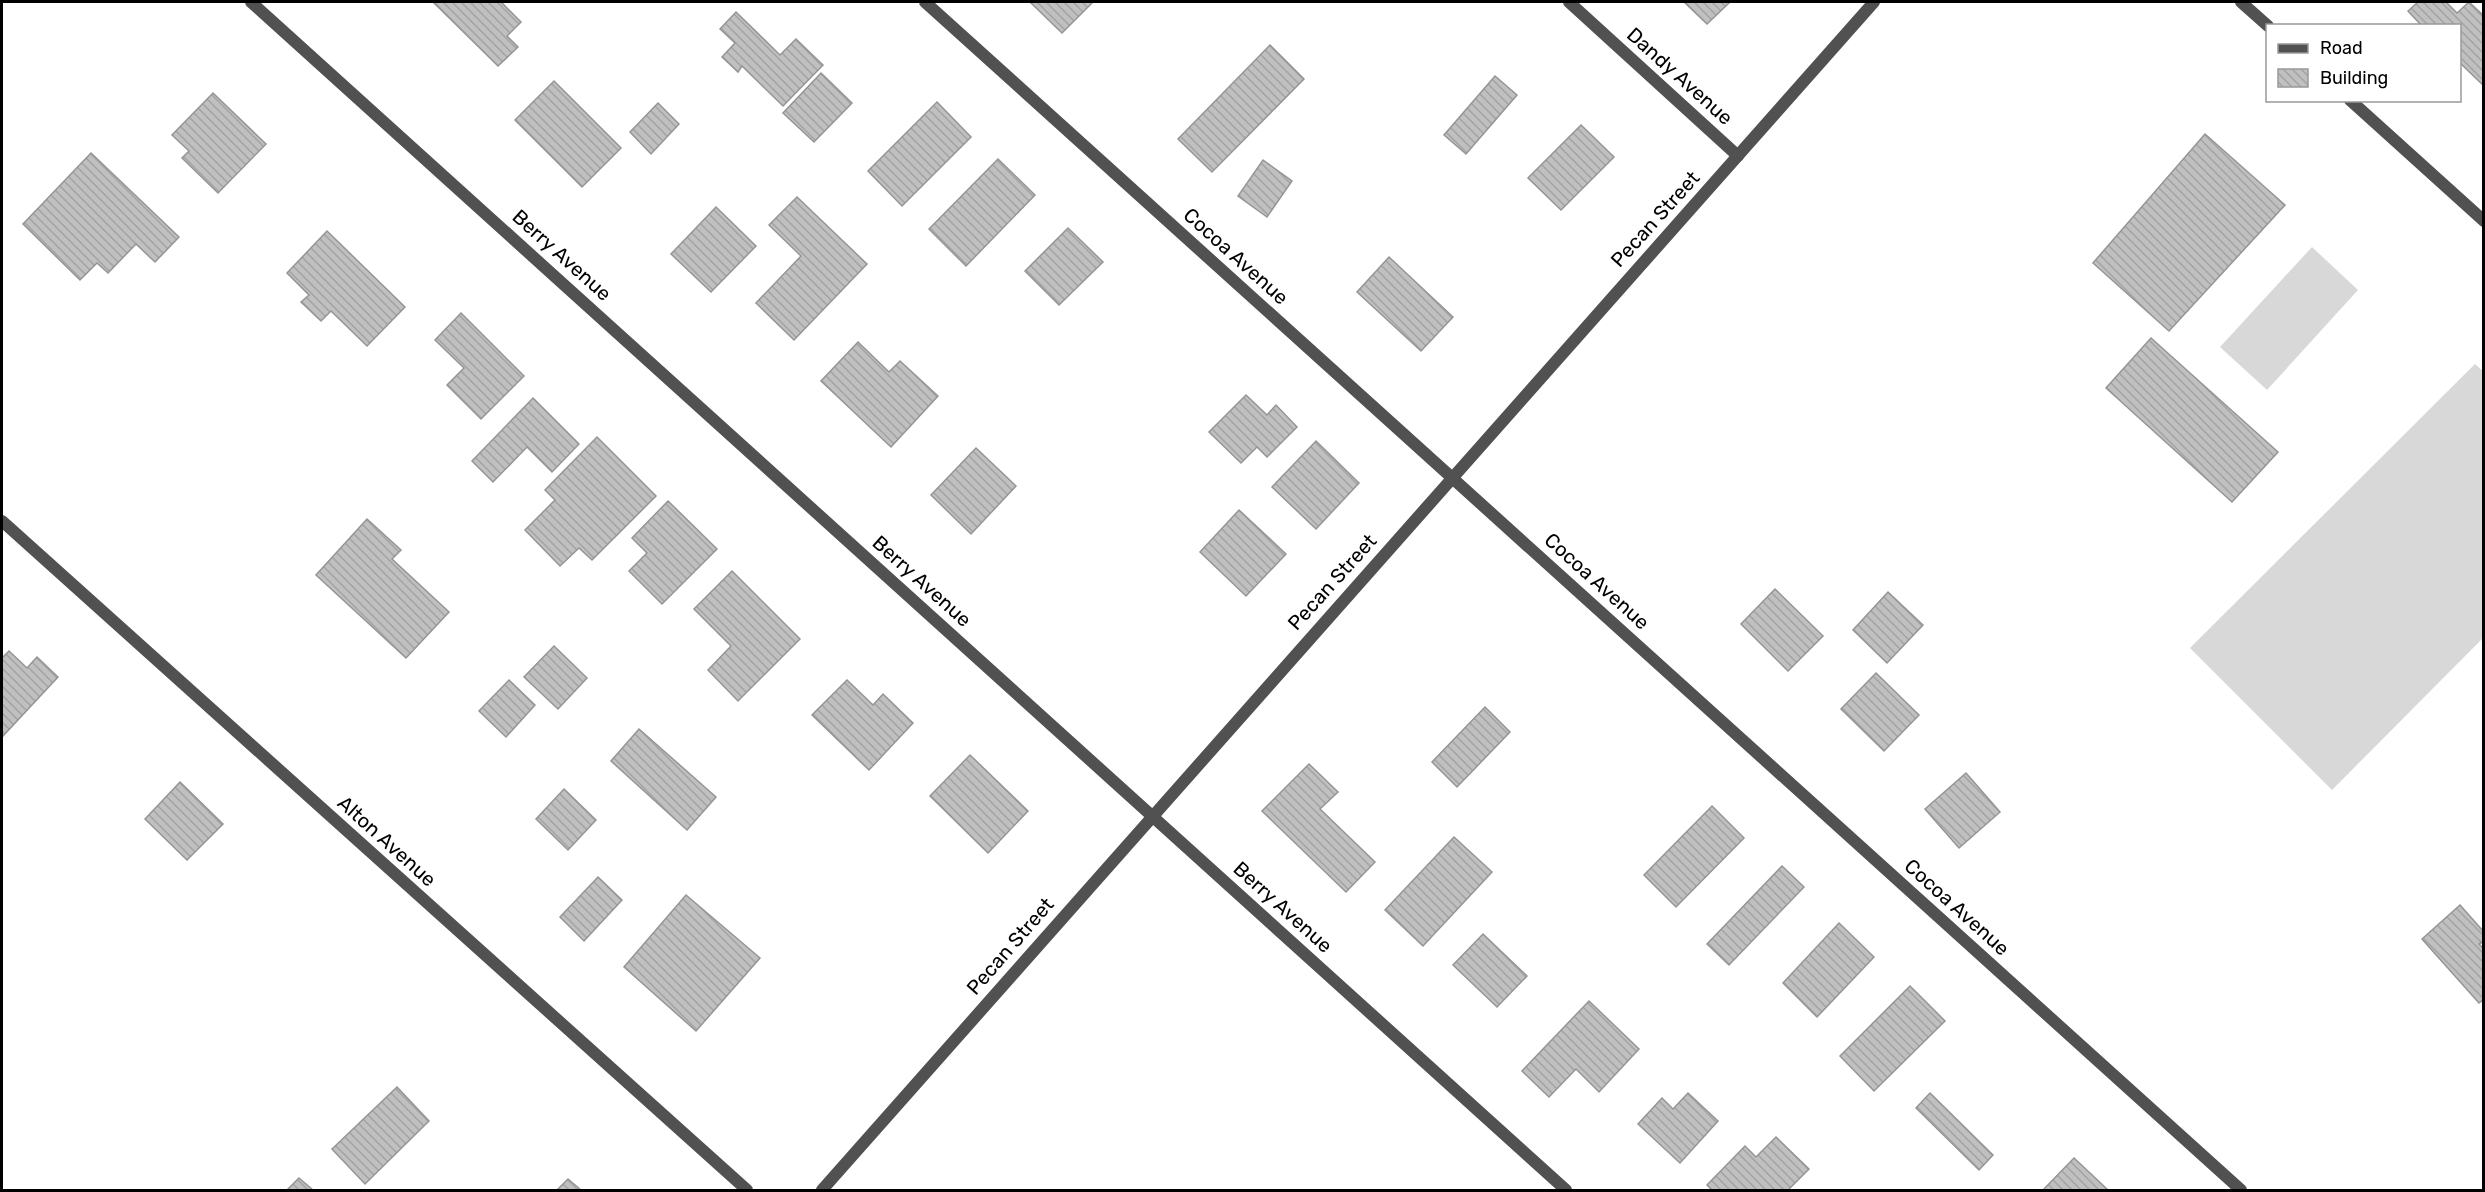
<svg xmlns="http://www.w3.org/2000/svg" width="2485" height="1192" viewBox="0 0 2485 1192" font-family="Rubik,sans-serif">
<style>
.garden{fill:#d8d8d8}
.building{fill:url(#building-back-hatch);stroke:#959595;stroke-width:1.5}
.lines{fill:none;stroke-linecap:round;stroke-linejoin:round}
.minor{stroke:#515151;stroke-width:12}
.labels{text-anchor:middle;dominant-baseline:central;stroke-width:6;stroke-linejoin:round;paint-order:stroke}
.street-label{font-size:20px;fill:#000;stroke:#fff}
</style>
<defs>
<pattern id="building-back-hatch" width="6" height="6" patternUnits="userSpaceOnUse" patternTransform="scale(1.5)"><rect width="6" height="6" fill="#c0c0c0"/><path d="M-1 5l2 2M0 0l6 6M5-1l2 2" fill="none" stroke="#a3a3a3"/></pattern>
</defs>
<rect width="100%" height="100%" fill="#fff"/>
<g class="garden">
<path d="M2312 247 2358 290 2267 390 2220 347Z"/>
<path d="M2475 364 2484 372 2483 638 2332 790 2190 648Z"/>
</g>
<g class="building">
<path d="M433 2H501L521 22 507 36 518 47 498 66Z"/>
<path d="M1030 2H1093L1062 33Z"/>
<path d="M1684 2H1730L1707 24Z"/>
<path d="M2418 2H2446L2457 13 2469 2 2484 16V86L2460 63V26H2422L2408 11Z"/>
<path d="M736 12 780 55 796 39 823 65 783 106 742 66 738 72 722 57 735 43 720 29Z"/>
<path d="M1270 45 1304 79 1212 172 1178 139Z"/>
<path d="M821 73 852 103 814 142 783 113Z"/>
<path d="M1495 76 1517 95 1466 154 1444 135Z"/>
<path d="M554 81 621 148 582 187 515 120Z"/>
<path d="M213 93 266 144 218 193 182 158 189 151 172 135Z"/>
<path d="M937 102 971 137 902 206 868 171Z"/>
<path d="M658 103 679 124 651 154 630 132Z"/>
<path d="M1581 125 1614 157 1561 210 1528 178Z"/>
<path d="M2205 134 2285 205 2169 331 2093 263Z"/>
<path d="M91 153 179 237 155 262 136 244 108 273 97 263 80 280 23 224Z"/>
<path d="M998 159 1035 195 966 266 929 229Z"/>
<path d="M1263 160 1292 181 1267 217 1238 196Z"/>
<path d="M797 197 867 264 794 340 756 303 801 256 769 225Z"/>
<path d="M716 207 756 246 711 292 671 254Z"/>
<path d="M1068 228 1103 262 1059 305 1025 271Z"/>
<path d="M327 231 405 307 367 346 331 311 321 321 301 302 309 295 287 273Z"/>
<path d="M1389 257 1453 317 1421 351 1357 292Z"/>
<path d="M461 313 524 376 481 419 447 385 464 368 435 340Z"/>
<path d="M2151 338 2278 452 2232 502 2106 388Z"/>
<path d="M858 342 889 372 900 361 938 396 891 447 821 381Z"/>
<path d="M1246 395 1267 415 1276 405 1297 427 1267 457 1257 447 1241 463 1209 432Z"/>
<path d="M533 398 579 444 552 472 527 447 493 482 472 461Z"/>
<path d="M597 437 656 496 592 560 579 548 560 566 525 530 555 500 545 490Z"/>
<path d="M1316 441 1359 483 1316 529 1272 487Z"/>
<path d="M976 448 1016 486 971 534 931 495Z"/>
<path d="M668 501 717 549 662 604 629 571 647 553 632 538Z"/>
<path d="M1239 510 1286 554 1246 596 1200 552Z"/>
<path d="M367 519 401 550 392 559 449 612 406 658 316 575Z"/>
<path d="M732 571 800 639 738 701 708 670 731 646 694 609Z"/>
<path d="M1775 589 1823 636 1788 671 1741 624Z"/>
<path d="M1888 592 1923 625 1887 663 1853 630Z"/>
<path d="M554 646 587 678 558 709 524 677Z"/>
<path d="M9 651 27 668 37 657 58 677 2 737V658Z"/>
<path d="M1876 673 1919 715 1884 751 1841 709Z"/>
<path d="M509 680 535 705 506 737 479 711Z"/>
<path d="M847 680 873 705 883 694 913 723 869 770 812 715Z"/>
<path d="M1485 707 1510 732 1457 787 1432 762Z"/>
<path d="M639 729 716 797 687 830 611 761Z"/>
<path d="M970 755 1028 811 988 853 930 796Z"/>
<path d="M1309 764 1338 792 1320 809 1375 862 1346 892 1262 811Z"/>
<path d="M1966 773 2000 812 1959 848 1925 809Z"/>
<path d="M180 782 223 824 187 860 145 819Z"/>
<path d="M564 789 596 820 568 850 536 819Z"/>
<path d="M1712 806 1744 838 1676 907 1644 875Z"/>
<path d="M1454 837 1492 872 1423 946 1385 910Z"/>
<path d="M1782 866 1804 887 1729 965 1707 944Z"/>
<path d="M598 877 622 900 584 941 560 917Z"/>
<path d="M686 895 760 958 696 1031 624 967Z"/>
<path d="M2460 905 2484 932V941L2479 944 2484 949V999L2479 1003 2422 939Z"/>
<path d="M1839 923 1874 957 1817 1017 1783 983Z"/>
<path d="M1483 934 1527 976 1497 1007 1453 965Z"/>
<path d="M1910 986 1945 1021 1874 1091 1840 1056Z"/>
<path d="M1589 1001 1639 1049 1599 1092 1576 1069 1549 1097 1522 1071Z"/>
<path d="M397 1087 429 1121 365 1184 332 1149Z"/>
<path d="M1688 1093 1718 1121 1680 1163 1638 1124 1662 1098 1673 1109Z"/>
<path d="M1930 1093 1993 1155 1979 1170 1916 1108Z"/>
<path d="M1776 1137 1809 1169 1788 1190H1712L1707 1185 1745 1146 1756 1157Z"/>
<path d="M2074 1158 2108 1190H2043Z"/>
<path d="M299 1178 313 1190H287Z"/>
<path d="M568 1179 581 1190H557Z"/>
</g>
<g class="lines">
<g class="minor">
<path d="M251 2 1566 1190"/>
<path d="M925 2 2241 1190"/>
<path d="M1569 2 1738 156"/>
<path d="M2241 2 2268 26"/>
<path d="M2350 100 2484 221"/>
<path d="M2 521 747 1190"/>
<path d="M822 1190 1874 2"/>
</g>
</g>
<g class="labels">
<g class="street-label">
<text transform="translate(1680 76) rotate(42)">Dandy Avenue</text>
<text transform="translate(1655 219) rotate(-48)">Pecan Street</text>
<text transform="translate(562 255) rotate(42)">Berry Avenue</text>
<text transform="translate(1236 256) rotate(42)">Cocoa Avenue</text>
<text transform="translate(922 581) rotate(42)">Berry Avenue</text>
<text transform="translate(1597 581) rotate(42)">Cocoa Avenue</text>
<text transform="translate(1332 582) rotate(-48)">Pecan Street</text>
<text transform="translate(387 841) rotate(42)">Alton Avenue</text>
<text transform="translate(1283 907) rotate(42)">Berry Avenue</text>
<text transform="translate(1957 907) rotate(42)">Cocoa Avenue</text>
<text transform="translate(1010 946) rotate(-49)">Pecan Street</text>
</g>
</g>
<rect width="2485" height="1192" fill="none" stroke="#000000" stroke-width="6"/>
<rect x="2266" y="24" width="195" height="78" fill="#ffffff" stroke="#999999" stroke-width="1.5"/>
<rect x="2278" y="44" width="30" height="9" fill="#515151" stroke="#999999" stroke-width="1.5"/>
<text x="2320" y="54" font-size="18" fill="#000000">Road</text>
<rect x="2278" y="69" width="30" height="18" fill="url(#building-back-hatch)" stroke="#999999" stroke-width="1.5"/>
<text x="2320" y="84" font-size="18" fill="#000000">Building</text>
</svg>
